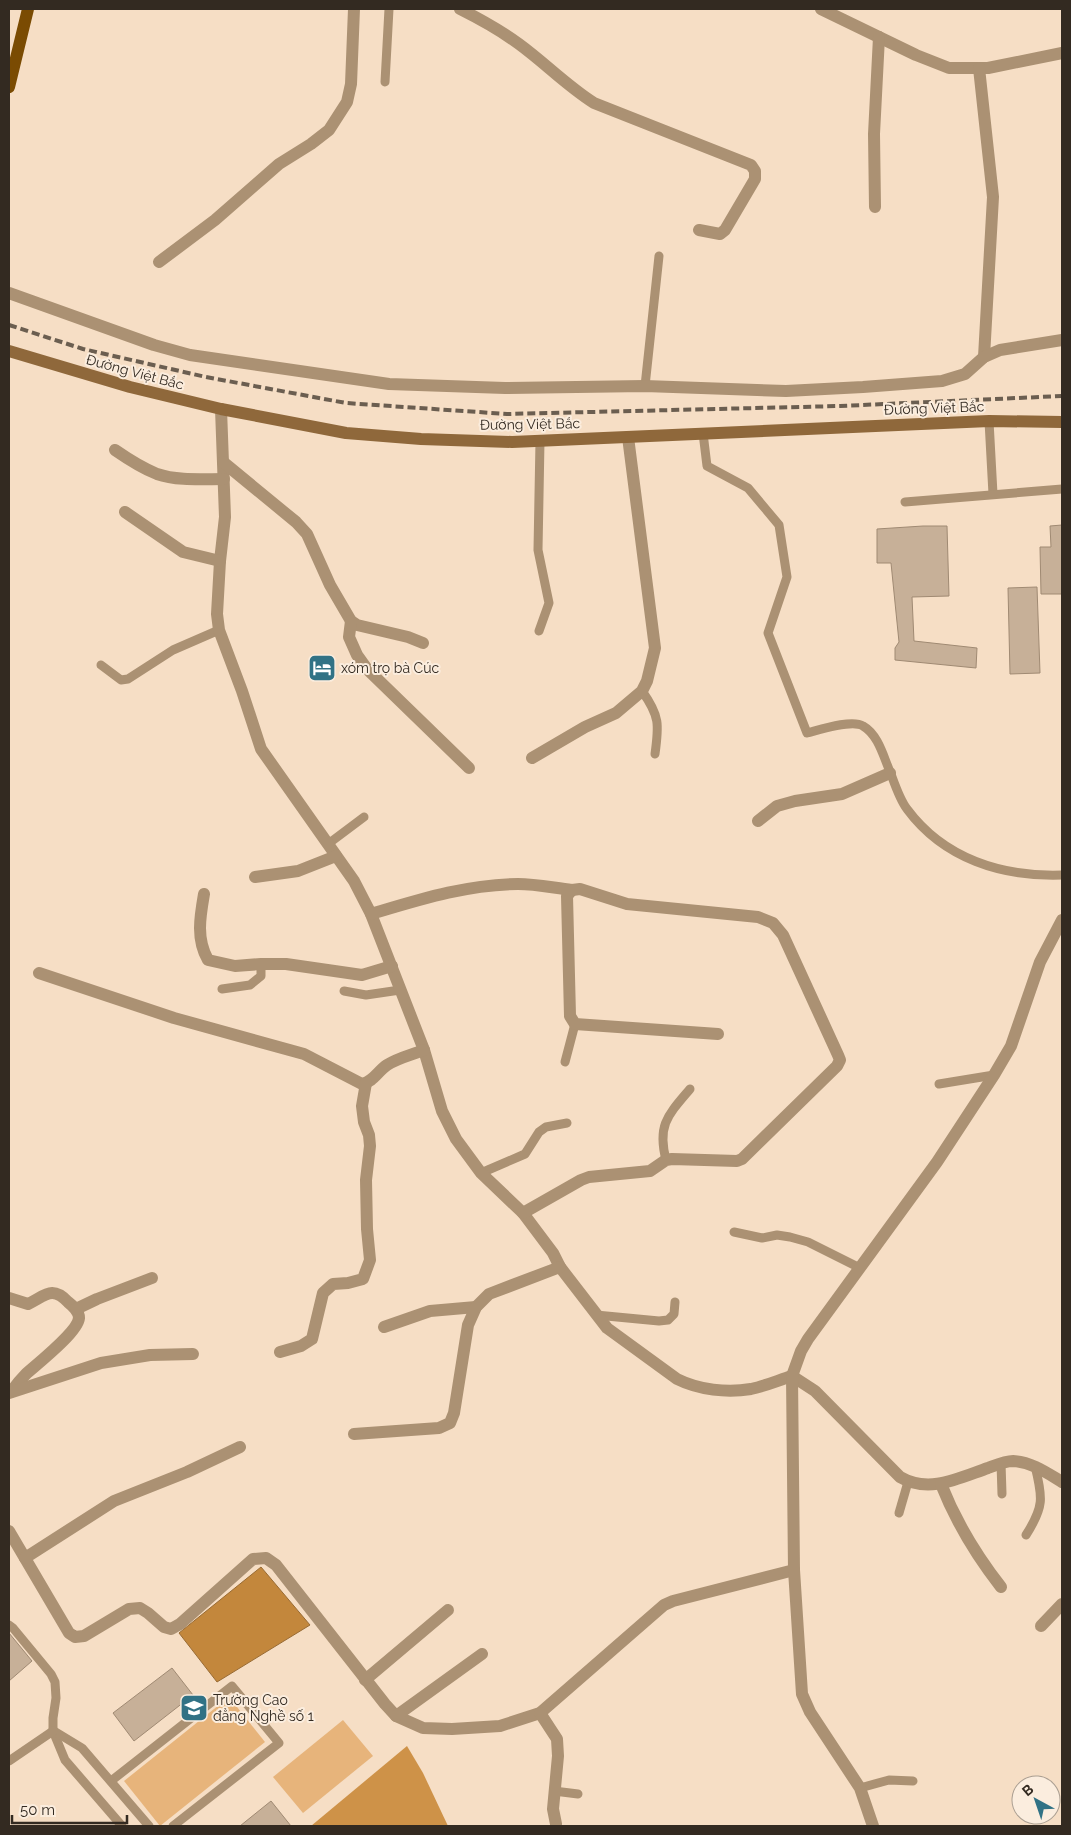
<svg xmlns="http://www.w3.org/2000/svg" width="1071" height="1835" viewBox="0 0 1071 1835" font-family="Raleway,sans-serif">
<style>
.green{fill:#e7b47b}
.forest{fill:#ce9248}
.water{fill:#c3873c;stroke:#986b34}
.building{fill:#c7b098;stroke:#a08a73}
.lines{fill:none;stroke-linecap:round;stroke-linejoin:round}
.lane{stroke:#ab9173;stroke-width:9}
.street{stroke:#ab9173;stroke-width:12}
.secondary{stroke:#8f683b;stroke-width:12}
.primary{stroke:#7a4b02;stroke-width:12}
.rail{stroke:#6b5e50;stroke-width:4;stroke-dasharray:8 4;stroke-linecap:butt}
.labels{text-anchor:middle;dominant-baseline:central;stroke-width:4;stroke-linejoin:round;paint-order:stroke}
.street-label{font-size:14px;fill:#332a21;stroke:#fbedde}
.poi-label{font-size:14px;fill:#332a21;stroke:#fbedde;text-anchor:start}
</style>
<rect width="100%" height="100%" fill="#f6dec5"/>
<g class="green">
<path d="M229 1697 265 1742 160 1826 124 1781Z"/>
<path d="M343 1720 373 1756 303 1813 273 1777Z"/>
</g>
<path class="forest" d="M407 1746 423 1773 448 1826H311Z"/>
<path class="water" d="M261 1567 310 1625 217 1682 179 1633Z"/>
<g class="building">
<path d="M1062 525V594H1041L1040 547H1051L1050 526Z"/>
<path d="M923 526H947L949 596 912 597 914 641 977 648 976 668 895 660V648L899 642 891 563H877V529Z"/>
<path d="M1037 587 1040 673 1010 674 1008 588Z"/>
<path d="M9 1633 32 1661 9 1681Z"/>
<path d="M172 1668 193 1695 134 1741 113 1713Z"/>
<path d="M271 1801 291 1826H240Z"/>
</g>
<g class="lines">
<g class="lane">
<path d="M385 82 389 9"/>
<path d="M645 386 659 256"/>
<path d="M989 421 993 494"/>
<path d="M703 433 707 466 748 488 779 525 787 577 768 633 807 733C819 730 852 719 863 726 879 735 884 759 891 774 895 785 900 800 907 809 944 859 1002 877 1062 875"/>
<path d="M905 502 1062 489"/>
<path d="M539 631 549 603 538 550 540 441"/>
<path d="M101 665 121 680 128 679 173 650 219 630"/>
<path d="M642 691C660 716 659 725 655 754"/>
<path d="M328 844 364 817"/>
<path d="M222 989 250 985 261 976V964"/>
<path d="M344 991 366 995 400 990"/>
<path d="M565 1062 575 1024"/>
<path d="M939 1084 994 1075"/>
<path d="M666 1160C657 1125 668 1115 690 1089"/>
<path d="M481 1173 525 1154 539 1132 546 1127 567 1123"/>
<path d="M734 1232 762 1238 777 1235 790 1237 808 1242 860 1268"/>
<path d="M596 1315 659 1321 668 1320 674 1314 675 1302"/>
<path d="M1001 1463 1002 1494"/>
<path d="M899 1513 908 1482"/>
<path d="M1026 1535C1044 1507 1043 1498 1035 1466"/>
<path d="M9 1625 13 1628 51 1674 55 1682 56 1698 53 1718V1731L65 1760 122 1826"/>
<path d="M54 1731 82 1748 149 1826"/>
<path d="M9 1761 53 1731"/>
<path d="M111 1781 232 1686 279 1743 173 1826"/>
<path d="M860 1788 889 1780 913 1781"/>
<path d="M554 1791 578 1794"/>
</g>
<g class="street">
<path d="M460 9C480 19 500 30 519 44 545 63 567 86 594 103L751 165 755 171V179L725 230 720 234 699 230"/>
<path d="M821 9 916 55 949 68H988L1062 53"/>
<path d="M979 68 993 197 984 357"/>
<path d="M875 207 874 134 879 37"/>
<path d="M159 262 215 220 279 164 311 144 329 130 347 102 351 84 354 9"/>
<path d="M9 293 154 345 190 355 389 384 505 388 645 386 786 391 863 387 942 381 965 374 984 357 1000 350 1062 340"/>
<path d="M221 409 225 517 220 561 217 614 219 630 242 691 261 749 354 881 371 914 424 1050 442 1111 456 1139 481 1173 523 1213 553 1253 560 1267 607 1328 677 1379C699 1390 727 1393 751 1389 765 1386 779 1380 792 1376L815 1391 900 1477C929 1494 959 1478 988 1468 996 1465 1005 1461 1013 1461 1032 1462 1047 1473 1062 1482"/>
<path d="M115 450C128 459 142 468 157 474 177 481 202 479 224 479"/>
<path d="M223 462 296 522 307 534 330 585 351 621 357 625 408 637 423 643"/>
<path d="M125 512 183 552 220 561"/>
<path d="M351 621 349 637 357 655 367 669 469 768"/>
<path d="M532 758 585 727 616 713 642 691 647 681 655 648 628 437"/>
<path d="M758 821 777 806 795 801 842 794 890 773"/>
<path d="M255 877 298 871 336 856"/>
<path d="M572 890 567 896 570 1016 575 1024 718 1034"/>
<path d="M204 894C200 917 196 939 208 960L235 966 261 964H286L362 975 392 966"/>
<path d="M371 914C418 900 468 884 518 884 536 884 554 888 572 890L580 889 627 904 758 917 773 923 783 935 838 1055 840 1060 837 1066 742 1159 737 1161 672 1159 666 1160 650 1171 589 1177 581 1180 523 1213"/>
<path d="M39 973 174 1018 304 1054 362 1084C373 1082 378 1071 387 1065 398 1058 411 1055 424 1050"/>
<path d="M9 1298 28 1304C45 1296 52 1285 68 1302 73 1306 79 1311 79 1318 78 1332 37 1364 26 1374 21 1379 16 1385 11 1392"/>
<path d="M76 1309 97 1299 152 1278"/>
<path d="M384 1327 430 1311 476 1307"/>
<path d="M280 1352 301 1346 312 1339 323 1293 333 1284 348 1283 363 1279 370 1260 367 1229 366 1180 370 1146 369 1135 364 1122 362 1106 366 1083"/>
<path d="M9 1393 101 1363 150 1355 193 1354"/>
<path d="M354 1434 439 1428 450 1423 454 1413 468 1325 476 1307 489 1294 560 1267"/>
<path d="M941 1484C956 1522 976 1555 1001 1587"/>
<path d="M9 1531 69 1633 75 1637 84 1636 129 1609 140 1608 148 1613 164 1627 171 1629 180 1624 253 1559 266 1558 276 1565 385 1704 396 1716 423 1728 452 1729 500 1726 540 1713 664 1605 673 1601 794 1570"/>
<path d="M25 1558 114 1501 187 1472 240 1447"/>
<path d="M1041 1626 1062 1604"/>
<path d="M365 1680 448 1610"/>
<path d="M540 1713 557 1739 558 1756 553 1809 556 1824"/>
<path d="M396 1716 482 1654"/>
<path d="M873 1826 860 1788 810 1712 802 1694 794 1570 792 1376 801 1351 808 1339 937 1162 994 1075 1011 1046 1040 962 1062 920"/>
</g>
<path class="secondary" d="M9 351 130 387 221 409 346 433 421 439 512 442 989 421 1062 422"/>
<path class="primary" d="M9 87 28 9"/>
<path class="rail" d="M9 325 83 349 206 377 346 403 507 414 840 406 1062 396"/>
</g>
<defs>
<symbol id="hotel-square" viewBox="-11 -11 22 22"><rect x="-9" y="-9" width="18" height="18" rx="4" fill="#317285" stroke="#fbedde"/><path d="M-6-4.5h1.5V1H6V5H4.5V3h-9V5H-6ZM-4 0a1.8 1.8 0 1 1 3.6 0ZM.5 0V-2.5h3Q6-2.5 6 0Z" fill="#fff"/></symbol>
<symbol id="university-square" viewBox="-11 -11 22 22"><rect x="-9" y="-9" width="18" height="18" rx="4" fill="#317285" stroke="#fbedde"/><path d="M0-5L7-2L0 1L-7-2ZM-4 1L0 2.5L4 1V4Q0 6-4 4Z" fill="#fff"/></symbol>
</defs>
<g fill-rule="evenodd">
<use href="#hotel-square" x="306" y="652" width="32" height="32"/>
<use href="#university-square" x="178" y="1692" width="32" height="32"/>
</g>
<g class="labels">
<g class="street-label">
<text transform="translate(135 372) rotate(15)">Đường Việt Bắc</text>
<text transform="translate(934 408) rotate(-2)">Đường Việt Bắc</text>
<text transform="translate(530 424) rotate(-1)">Đường Việt Bắc</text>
</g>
<g class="poi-label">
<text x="341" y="668">xóm trọ bà Cúc</text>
<text x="213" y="1700">Trường Cao<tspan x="213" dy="16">đẳng Nghề số 1</tspan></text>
</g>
</g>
<rect width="1071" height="1835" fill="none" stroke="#332a21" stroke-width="20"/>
<g transform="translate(1036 1800) rotate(320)"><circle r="24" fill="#fbedde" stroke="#ab9f92"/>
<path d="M0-4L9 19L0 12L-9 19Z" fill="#317285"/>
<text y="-8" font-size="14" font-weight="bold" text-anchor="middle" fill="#332a21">B</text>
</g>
<path d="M12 1815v8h115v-8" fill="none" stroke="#332a21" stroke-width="2.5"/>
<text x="20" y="1815" font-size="15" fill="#332a21" stroke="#fbedde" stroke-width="4" paint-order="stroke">50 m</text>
</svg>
